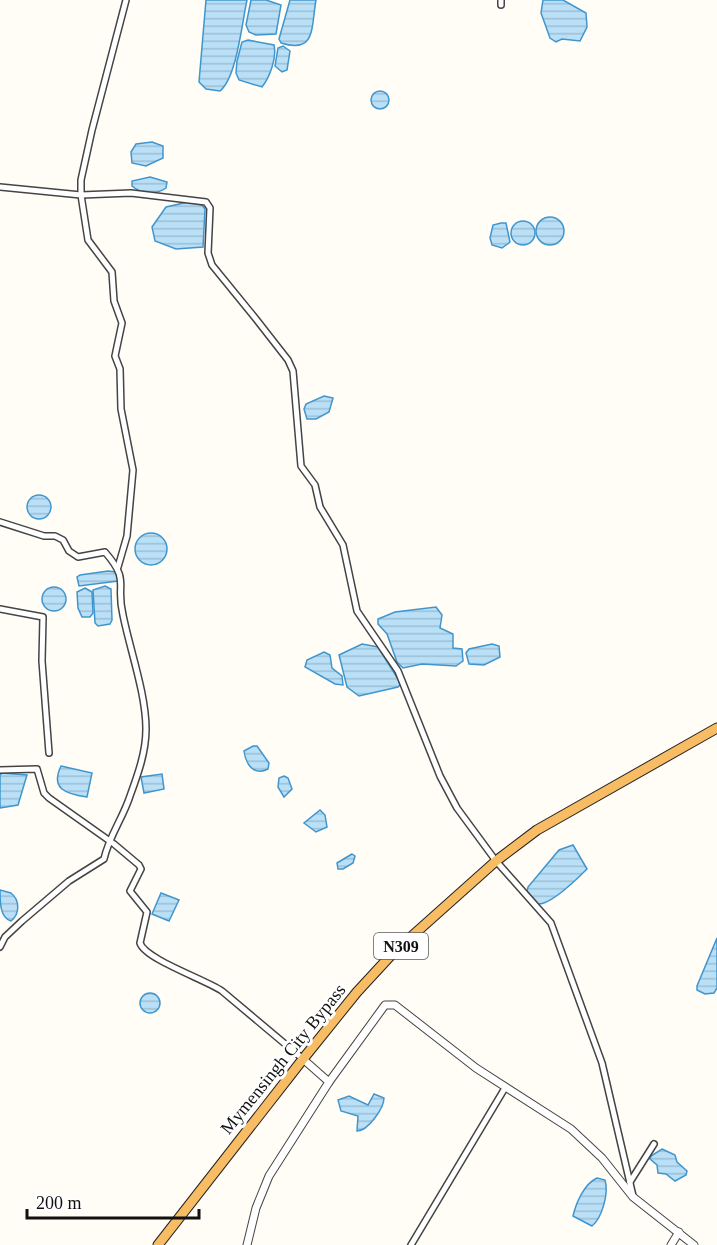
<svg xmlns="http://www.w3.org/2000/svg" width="717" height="1245" viewBox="0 0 717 1245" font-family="Georgia,serif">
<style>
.water{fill:url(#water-rules);stroke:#3f96cf;stroke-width:1.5}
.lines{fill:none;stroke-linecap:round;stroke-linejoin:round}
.minor-casing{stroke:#444;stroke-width:8}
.tertiary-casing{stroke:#444;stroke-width:9}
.trunk-casing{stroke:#222;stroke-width:11}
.minor{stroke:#fff;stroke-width:5}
.tertiary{stroke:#fff;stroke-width:7}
.trunk{stroke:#f7bc64;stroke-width:9}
.labels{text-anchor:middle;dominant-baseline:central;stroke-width:6;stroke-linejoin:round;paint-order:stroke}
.shield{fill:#fff;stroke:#585858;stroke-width:1.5}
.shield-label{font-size:16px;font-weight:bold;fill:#111}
.street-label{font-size:18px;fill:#111;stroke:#fff}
</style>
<defs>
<pattern id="water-rules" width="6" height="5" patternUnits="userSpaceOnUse" patternTransform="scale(1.5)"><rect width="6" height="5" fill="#b9e0f7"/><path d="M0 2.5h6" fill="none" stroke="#9ebfd3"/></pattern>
</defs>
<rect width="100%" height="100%" fill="#fffdf5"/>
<g class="water">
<path d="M206 0H247C242 22 237 77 220 91L206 89 199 82Z"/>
<path d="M251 0H266L281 5 276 34 256 35 249 32 246 25Z"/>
<path d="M290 0H316C311 28 316 54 281 43L279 39Z"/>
<path d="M543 0H563L586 13 587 27 580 41 562 39 556 42 550 38 541 13Z"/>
<path d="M248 40 274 45C277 57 270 77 262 87L239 80 236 73 237 61 242 42Z"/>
<path d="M283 46 290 51 287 70 282 72 275 66 278 48Z"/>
<circle cx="380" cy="100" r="9"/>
<path d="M152 142 163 146V158L146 166 132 163 131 152 136 144Z"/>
<path d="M150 177 167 182 166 188C156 195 141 194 132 186V181Z"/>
<path d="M188 202 202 205 205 209 203 247 176 249 155 241 152 227 166 207Z"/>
<circle cx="550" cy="231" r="14"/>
<circle cx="523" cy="233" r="12"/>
<path d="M501 223H506L510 242 502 248 492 245 490 238 493 225Z"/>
<path d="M324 396 333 398 329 412 316 419H307L304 409 306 404Z"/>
<circle cx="39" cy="507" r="12"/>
<circle cx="151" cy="549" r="16"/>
<path d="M108 571 116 572 118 581 79 586 77 577 80 575Z"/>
<path d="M105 586 111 589 112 620 110 624 98 626 95 623 93 590Z"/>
<circle cx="54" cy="599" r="12"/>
<path d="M85 588 92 592 93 613 90 617H82L78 608 77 592Z"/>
<path d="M436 607 442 615 440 628 453 634V648L462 649 463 661 456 666 422 664 403 668 397 662 387 634 378 624V619L395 612Z"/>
<path d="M362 644 378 647 398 679 400 685 398 687 359 696 347 687 339 655Z"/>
<path d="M492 644 499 646 500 657 484 665 469 664 466 653 469 649Z"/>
<path d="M324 652 330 655 332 668 342 676 343 685 335 684 305 667 307 660Z"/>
<path d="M253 746H257L269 763 268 769C254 776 246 765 244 751Z"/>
<path d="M61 766 92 773 87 797C66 794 50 789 61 766Z"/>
<path d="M2 773 27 775 18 805 0 808V775Z"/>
<path d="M162 774 164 789 144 793 141 777Z"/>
<path d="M284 776 288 778 292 789 284 797 278 787 279 778Z"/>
<path d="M320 810 325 815 327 827 316 832 304 823Z"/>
<path d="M573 845 587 869C578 878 551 905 538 904L527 891 528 887 559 850Z"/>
<path d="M352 854 355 856 353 863 343 869H338L337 863Z"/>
<path d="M0 890 11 893C20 900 20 914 11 921 0 918 0 902 0 890Z"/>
<path d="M161 893 179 900 169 921 152 914Z"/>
<path d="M717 938V988L714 993 705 994 697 990V986Z"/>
<circle cx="150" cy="1003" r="10"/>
<path d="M374 1094 384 1098C384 1108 368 1131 357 1131L358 1116 341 1111 338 1100 349 1096 368 1105Z"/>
<path d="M662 1149 675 1155 677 1162 687 1171 686 1175 675 1181 666 1174 658 1173 657 1165 650 1159 651 1156Z"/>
<path d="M597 1178 605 1180C609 1193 602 1218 592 1226L573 1216C576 1203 584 1184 597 1178Z"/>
</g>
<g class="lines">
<defs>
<g id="minor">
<path d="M126 0 92 130 81 180V195L131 193 206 202 210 208 208 253 212 265 256 319 288 360 293 371 301 466 315 485 320 507 343 545 357 611 398 671 440 776 457 808 496 861 551 923 602 1063 633 1196"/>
<path d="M501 5V0"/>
<path d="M0 187 81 195 88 240 112 272 114 301 122 323 115 356 120 369 121 409 133 470 127 536 118 567"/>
<path d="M0 522 44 536H55L63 540 69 551 78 557 105 552C131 582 115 583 123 615 130 650 146 694 146 729 146 752 138 774 130 796 123 818 109 836 104 859L69 881 22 921 5 937 0 947"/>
<path d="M0 609 43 617 42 661 49 753"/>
<path d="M0 770 37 769 44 793 49 798 114 844 139 865 141 869 130 891 147 912 140 943C145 959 204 979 222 991L303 1059"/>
<path d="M630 1182 654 1144"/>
<path d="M411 1245 505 1088"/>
</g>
<g id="tertiary">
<path d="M329 1082 385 1005H395L476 1068 571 1129 602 1158 633 1197 694 1245"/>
<path d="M247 1245 256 1208 269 1176 329 1082 303 1059"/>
<path d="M671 1245 679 1232"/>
</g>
<path id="trunk" d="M158 1245 303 1059 357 992 393 953 496 861 537 830 717 728"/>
</defs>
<use href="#minor" class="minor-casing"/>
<use href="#tertiary" class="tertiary-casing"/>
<use href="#trunk" class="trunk-casing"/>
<use href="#minor" class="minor"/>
<use href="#tertiary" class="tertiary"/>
<use href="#trunk" class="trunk"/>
</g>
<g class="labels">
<rect class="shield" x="374" y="933" width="54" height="26" rx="4.5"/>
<g class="shield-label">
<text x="401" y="946">N309</text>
</g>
<g class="street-label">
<text transform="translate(283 1059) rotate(-51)">Mymensingh City Bypass</text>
</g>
</g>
<path d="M27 1209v9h172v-9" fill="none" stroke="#111111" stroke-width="3"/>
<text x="36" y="1209" font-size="18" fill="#111111" stroke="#ffffff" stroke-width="4.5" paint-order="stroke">200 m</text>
</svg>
